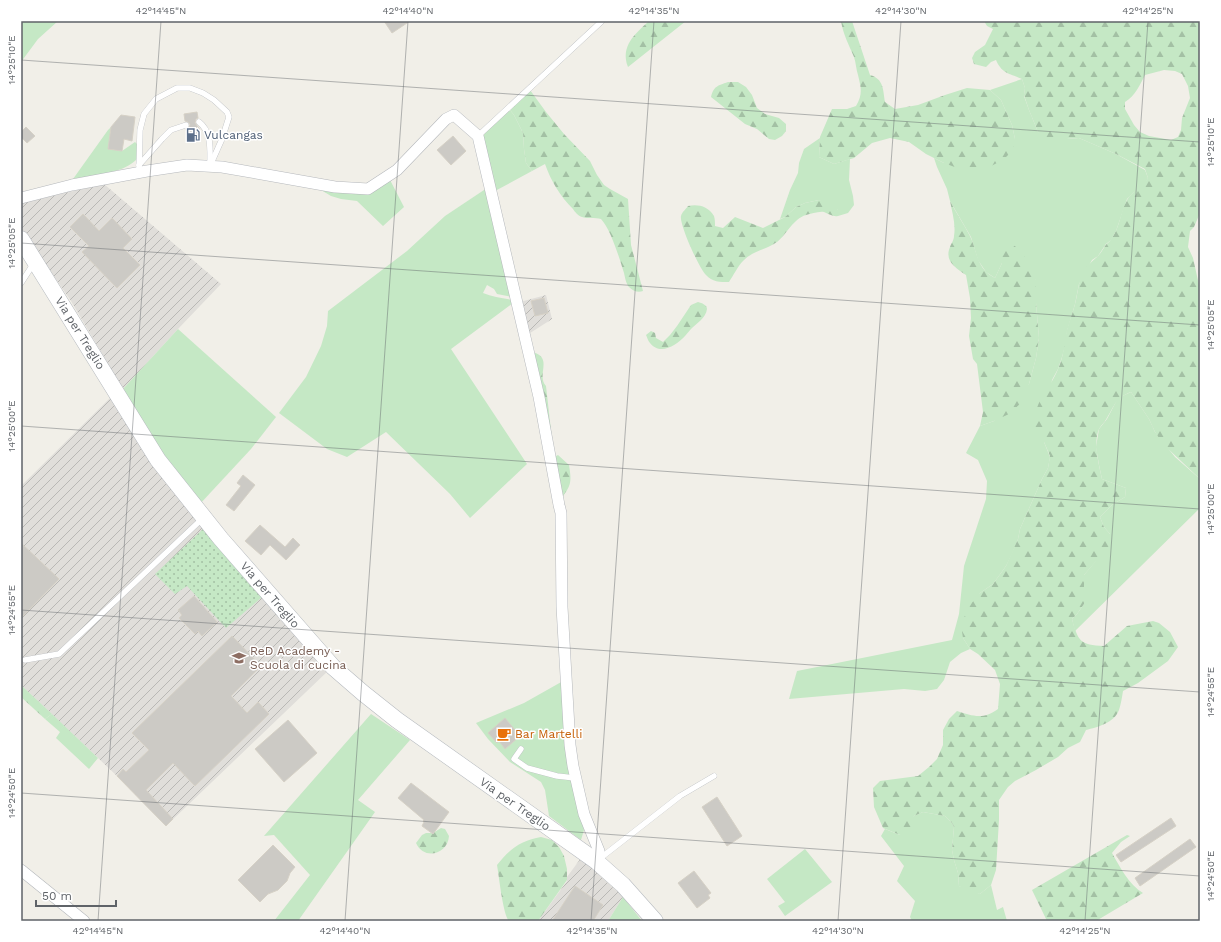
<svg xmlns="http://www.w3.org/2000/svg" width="1221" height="942" viewBox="0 0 1221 942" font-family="'Work Sans',sans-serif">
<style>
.industrial{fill:url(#industrial-furrows)}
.green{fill:#c5e8c5}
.forest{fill:url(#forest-firs);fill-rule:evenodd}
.garden{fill:url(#garden-dots)}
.building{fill:#cccac5;stroke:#d6d1c6}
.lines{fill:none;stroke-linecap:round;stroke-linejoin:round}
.service-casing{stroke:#b5b8bc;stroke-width:6}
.minor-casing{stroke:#b5b8bc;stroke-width:12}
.secondary-casing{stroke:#b6babf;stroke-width:17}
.service{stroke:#fff;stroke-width:5.5}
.minor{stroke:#fff;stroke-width:11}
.secondary{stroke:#fff;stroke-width:16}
.ticks{fill:none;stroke:#5f6368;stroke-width:1;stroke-opacity:0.45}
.labels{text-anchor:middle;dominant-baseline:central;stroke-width:3;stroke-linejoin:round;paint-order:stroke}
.service-label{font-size:12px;fill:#4e5e75;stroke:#fff;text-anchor:start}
.street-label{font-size:12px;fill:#5f6368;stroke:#fff}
.education-label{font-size:12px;fill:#785e54;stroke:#fff;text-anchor:start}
.food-label{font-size:12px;fill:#c56008;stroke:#fff;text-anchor:start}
.neatline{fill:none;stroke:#5f6368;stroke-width:1.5}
.ticks-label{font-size:10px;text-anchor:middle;fill:#5f6368}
</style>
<defs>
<pattern id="industrial-furrows" width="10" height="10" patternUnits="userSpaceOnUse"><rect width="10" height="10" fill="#e0deda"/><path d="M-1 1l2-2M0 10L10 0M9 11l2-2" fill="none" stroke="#b9b8b5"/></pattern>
<pattern id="forest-firs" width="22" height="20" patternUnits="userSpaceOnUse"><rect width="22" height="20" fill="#c5e8c5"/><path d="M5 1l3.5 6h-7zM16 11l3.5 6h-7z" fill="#a3c0a4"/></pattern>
<pattern id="garden-dots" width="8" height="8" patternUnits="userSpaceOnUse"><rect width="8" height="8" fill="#c5e8c5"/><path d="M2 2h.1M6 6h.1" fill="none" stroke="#a3c0a4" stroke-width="1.8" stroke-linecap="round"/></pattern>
</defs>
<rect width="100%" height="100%" fill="#f1efe8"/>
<g class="industrial">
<path d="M104 184 221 284 178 329 123 389 71 301 21 228V203Z"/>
<path d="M546 295 552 319 527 335 520 302Z"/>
<path d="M110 398 329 670 166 826 117 776 21 685V486Z"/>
<path d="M581 858 623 897 608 921H538L567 881V877Z"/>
</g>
<g class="green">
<path d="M21 21H58L38 39 21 62Z"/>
<path d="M1022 79 1025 88 1024 96 1029 110 1038 132 1068 139 1079 138 1116 154 1145 170 1148 178 1145 185 1133 193 1127 199 1116 231 1111 240 1106 244 1098 256 1092 260 1079 284 1075 304 1067 331 1066 342 1062 357 1058 369 1052 380 1044 442 1050 457 1048 468 1042 479 1020 529 1018 539 1012 554 1006 566 993 584 980 593 963 638 970 649 961 653 950 662 944 680 937 689 925 691 904 689 789 699 797 671 952 640 959 614 964 566 986 499 987 481 978 460 966 453 980 426 994 421 1029 384 1036 358 1039 338 1036 303V280L1002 263 995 278 986 272 978 260 971 237 950 201 947 189 937 167 934 158 944 163 1015 139 1012 125 1001 100 990 90Z"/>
<path d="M510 110 514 115 523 133 524 149 526 163 532 171 495 191 482 138 485 133Z"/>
<path d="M111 127 108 149 122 151 135 142 138 145V158C124 174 93 175 73 179L108 130Z"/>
<path d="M820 138 819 157 834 164 850 159 849 180 853 196 854 205 848 213 838 216V210L819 200 805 203 796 207 785 217 780 219 790 190 798 173 799 163 804 149Z"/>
<path d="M389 178 404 207 383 226 357 201 341 199 331 196 321 190 350 191Z"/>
<path d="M487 188 512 297 497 294 494 289 487 285 483 293C492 297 502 298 512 300L513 303 451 349 527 464 470 518 450 494 386 432 347 457 327 449 279 413 306 377 321 346 327 326 328 311 407 251 445 216Z"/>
<path d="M178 329 276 417 251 449 199 505 164 455 123 389Z"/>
<path d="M1131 392 1149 419 1155 432 1175 457 1200 479V508L1075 631 1072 619 1077 614 1084 604V575L1095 562 1110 534 1104 527 1100 517 1112 505 1125 497 1126 488 1102 479 1099 465 1096 447 1099 429 1107 419 1118 398Z"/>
<path d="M563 681 569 753 584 830 581 840 549 816 545 790 541 782 510 762 488 739 476 723 524 703Z"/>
<path d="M52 714 98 758 89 769 56 738 60 732 45 719Z"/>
<path d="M371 714 410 740 358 800 375 812 298 921H274L310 875 274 835 264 836Z"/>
<path d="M923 812 945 816 952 823 954 827 952 850 954 860 958 873 959 886 980 894 991 885 997 910 1003 907 1007 921H912L910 917 915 901 897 881 904 866 881 836 885 829 900 835 914 816Z"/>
<path d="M805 849 832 882 785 916 778 906 785 902 767 879Z"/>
<path d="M623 897 642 921H608Z"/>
</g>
<g class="forest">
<path d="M649 21H686L628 67C620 46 635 34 649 21Z"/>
<path d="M841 21H852L870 75C884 79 883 90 885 102L895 109 918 105 945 95 967 88 990 90 1001 100 1012 125 1015 139 1013 150 1003 160 991 166 960 169 944 163 926 154 909 142 890 138 872 143 854 158 834 164 819 157 820 137 832 109H847L856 106C863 94 861 88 858 75 856 69 856 63 854 57 849 45 843 34 841 21Z"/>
<path d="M984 21H1200V213L1194 227 1190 231 1188 247 1193 258 1199 285 1200 296V479L1163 444 1155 432 1149 419 1131 392C1116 398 1116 403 1108 416 1106 421 1101 425 1099 429 1093 443 1099 465 1102 479L1126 488 1125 497 1112 505 1100 517 1104 527 1110 534 1113 542 1084 575V604L1077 614 1072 619C1078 641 1080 645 1104 646L1127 626 1153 621 1159 623 1170 632 1178 647 1168 661 1138 683 1123 691C1122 697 1121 704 1119 710 1114 723 1098 727 1086 730L1080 742 1068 748 1058 757 1036 770 1015 781 1008 787 999 800V820L996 870 991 885 980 894 969 892 959 886 958 873 954 860 952 850 954 827 952 823 945 816 923 812 914 816 909 834 900 835 883 828 874 807 873 788 880 781 918 776 929 767 937 759 943 745V730L949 719 957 711C973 716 983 720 998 709L1000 684 995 670 978 654 970 649 963 638 961 625 969 606 980 593 993 584 1006 566 1018 539 1020 529 1042 479 1048 468 1050 456 1044 442 1036 436C1030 402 1047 396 1058 369 1064 356 1064 343 1067 330 1069 321 1073 313 1075 304 1078 293 1078 282 1084 271 1087 265 1093 261 1098 256 1101 253 1103 249 1105 246 1107 243 1110 242 1111 239 1120 228 1120 212 1127 200 1133 190 1143 188 1148 178L1145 169 1116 154 1079 138 1054 140 1044 137 1038 132 1029 110 1024 95 1025 88 1022 79C1009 73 1002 74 996 60L991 62 986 67 974 64 972 58 975 52 985 45 993 29 987 26ZM1164 70 1175 71 1182 74 1188 86 1190 98 1182 118 1181 130 1178 137 1171 140 1149 136 1140 132 1134 125 1125 109V102C1135 96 1140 85 1145 75Z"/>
<path d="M728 82H738L746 87 752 95 757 108 765 114 779 118 786 124V131L782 136 775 140 769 139 757 129 745 124 711 97C714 86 717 86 728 82Z"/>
<path d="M530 90 546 112 564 134 590 161 597 175 604 185 610 189 628 199 631 245 643 291C638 293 633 291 629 287 626 284 625 277 624 273 619 257 611 230 601 219 595 217 587 219 582 217 578 216 575 212 573 209 560 196 551 181 545 164L532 171 526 163 524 149 523 133 514 115 510 110Z"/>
<path d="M819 200 831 203 838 210V216C833 217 829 214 824 212 819 211 811 214 806 215 793 219 787 234 777 242 766 250 752 251 743 261 738 266 733 276 729 282 720 282 712 282 706 275 699 268 679 224 681 216 682 212 686 209 688 206 698 204 708 206 714 216 715 219 715 223 715 226L723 228 735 217 763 228 785 217 796 207 805 203Z"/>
<path d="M950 201C956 213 964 224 970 236 978 253 976 268 995 278L1002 263 1000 246 1010 243 1022 251 1036 280V303L1039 338 1036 358 1029 384 1021 403 1009 414 994 421 980 426 983 412 977 364 973 359 969 336 971 318 970 298 966 275C956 268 944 261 950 247 951 244 954 240 954 236 956 224 952 212 950 201Z"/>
<path d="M698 302C702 303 707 305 707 309 706 318 696 324 691 329 689 331 687 334 685 336 677 345 660 356 650 343 648 341 647 337 646 335L651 331 655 333 656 338 663 342 670 335 677 326 691 305Z"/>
<path d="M532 352C554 357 536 375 546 386L554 457 558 455 569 465C572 483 571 486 560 500Z"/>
<path d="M21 685 52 714 45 719 21 697Z"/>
<path d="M441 828 445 829 449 836C448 854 424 861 416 843L422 835 426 833H433Z"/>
<path d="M1127 835 1130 836 1121 842 1112 853C1120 867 1129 885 1143 893L1096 921H1047L1032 890Z"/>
<path d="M541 837 552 840 559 847 564 856 567 869V880L538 921H509C503 915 499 876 497 865 509 849 522 840 541 837Z"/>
</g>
<path class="garden" d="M203 529 262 597 226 628 187 586 175 594 155 574Z"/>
<g class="building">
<path d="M384 21H410L392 33Z"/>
<path d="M197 112 198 118 196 119 195 123 199 128 200 137 188 139 186 129 189 128 190 124 188 122 185 121 184 114Z"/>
<path d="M121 115 135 117 132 141 124 139 122 151 108 149 111 127Z"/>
<path d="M26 127 35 136 27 143 21 137V132Z"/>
<path d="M453 136 466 151 451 165 437 150Z"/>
<path d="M83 214 99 231 112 218 132 239 123 248 140 265 117 288 82 252 89 246 70 227Z"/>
<path d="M544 298 548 313 535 316 531 301Z"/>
<path d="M243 475 255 485 234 511 226 505 241 486 237 483Z"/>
<path d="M260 525 285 547 293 538 300 545 286 560 270 545 261 555 245 541Z"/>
<path d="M21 543 59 579 21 618Z"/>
<path d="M194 596 217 622 202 636 198 631 195 634 179 618 182 615 178 610Z"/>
<path d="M232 636 261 666 231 696 247 713 258 702 269 714 195 786 173 763 146 790 173 819 166 826 117 776 123 769 126 772 149 750 132 733Z"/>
<path d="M505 718 520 736 505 749 499 741 497 743 488 733Z"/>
<path d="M288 720 317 753 284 782 255 749Z"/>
<path d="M411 783 449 812 433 834 422 826 424 822 423 821 424 820 398 798Z"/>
<path d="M717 797 742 836 727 846 702 807Z"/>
<path d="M1171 818 1176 826 1121 862 1116 855Z"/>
<path d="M1190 839 1196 847 1140 886 1135 878Z"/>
<path d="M273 845 295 867 290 873 287 881 278 890 268 894 260 902 238 880Z"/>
<path d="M694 871 711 893 708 895 710 898 697 908 678 883Z"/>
<path d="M575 886 603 905 593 921H552Z"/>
</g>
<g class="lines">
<defs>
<g id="service">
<path d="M199 122C212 132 210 150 210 164"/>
<path d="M478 136 602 21"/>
<path d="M139 165 162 139 171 130 186 125"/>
<path d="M139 172 140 130 144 114 156 99 177 88H190L203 93 214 100 227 112 229 117 222 139 210 166"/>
<path d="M21 283 34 263"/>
<path d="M25 660 59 654 203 518"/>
<path d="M521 749 514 759 527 768 557 776 575 778"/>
<path d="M598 860 680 796 714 776"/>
</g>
<g id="minor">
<path d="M21 198 72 185 147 171 187 165 222 167 335 187 368 189 397 170 446 119 454 115 478 136 539 397 559 505 561 513 562 607 570 745 573 766 584 814 599 851 596 861"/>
<path d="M21 870 84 921"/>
</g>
<path id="secondary" d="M21 239 158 460 221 539 333 667 363 693 397 720 596 861 623 885 655 921"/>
</defs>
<use href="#service" class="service-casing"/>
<use href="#minor" class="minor-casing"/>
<use href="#secondary" class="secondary-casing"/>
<use href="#service" class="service"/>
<use href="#minor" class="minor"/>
<use href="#secondary" class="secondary"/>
</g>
<path class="ticks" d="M21 60 1200 142M21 243 1200 325M21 426 1200 509M21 610 1200 692M21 793 1200 876M98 921 161 21M345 921 408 21M591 921 654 21M838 921 901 21M1085 921 1148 21"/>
<defs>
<symbol id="fuel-bare" viewBox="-9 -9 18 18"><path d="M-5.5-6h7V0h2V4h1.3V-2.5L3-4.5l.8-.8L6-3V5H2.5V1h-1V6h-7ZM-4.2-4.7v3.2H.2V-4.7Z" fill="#5c6f8a" stroke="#fff" stroke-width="2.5" paint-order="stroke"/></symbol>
<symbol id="school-bare" viewBox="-9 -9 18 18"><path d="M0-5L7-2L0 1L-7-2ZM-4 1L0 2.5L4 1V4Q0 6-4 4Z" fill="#8d6e63" stroke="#fff" stroke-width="2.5" paint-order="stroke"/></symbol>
<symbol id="cafe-bare" viewBox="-9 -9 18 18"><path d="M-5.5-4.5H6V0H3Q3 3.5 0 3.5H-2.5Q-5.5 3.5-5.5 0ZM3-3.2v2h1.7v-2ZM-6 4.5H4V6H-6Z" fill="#e8710a" stroke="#fff" stroke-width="2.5" paint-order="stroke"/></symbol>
</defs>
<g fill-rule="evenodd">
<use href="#fuel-bare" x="183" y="125" width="20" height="20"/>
<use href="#school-bare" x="229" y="648" width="20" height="20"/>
<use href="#cafe-bare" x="494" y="724" width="20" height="20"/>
</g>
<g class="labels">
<g class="service-label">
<text x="204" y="135">Vulcangas</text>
</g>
<g class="street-label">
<text transform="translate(80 333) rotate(58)">Via per Treglio</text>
<text transform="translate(270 595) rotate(49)">Via per Treglio</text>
<text transform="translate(515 804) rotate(35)">Via per Treglio</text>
</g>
<g class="education-label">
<text x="250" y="651">ReD Academy -<tspan x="250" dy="14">Scuola di cucina</tspan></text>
</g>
<g class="food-label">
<text x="515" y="734">Bar Martelli</text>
</g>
</g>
<rect width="1221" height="942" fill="none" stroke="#ffffff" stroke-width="44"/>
<path d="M36 900v6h80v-6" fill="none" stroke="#5f6368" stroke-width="2"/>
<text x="42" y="900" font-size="12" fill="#5f6368" stroke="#ffffff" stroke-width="3" paint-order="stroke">50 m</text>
<rect x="22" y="22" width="1177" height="898" class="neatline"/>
<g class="ticks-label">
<text x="161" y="14">42°14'45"N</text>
<text x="408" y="14">42°14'40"N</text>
<text x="654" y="14">42°14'35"N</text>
<text x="901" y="14">42°14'30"N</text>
<text x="1148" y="14">42°14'25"N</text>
<text transform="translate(11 60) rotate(-90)" y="4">14°25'10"E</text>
<text transform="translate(1210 142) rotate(-90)" y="4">14°25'10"E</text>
<text transform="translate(11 243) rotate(-90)" y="4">14°25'05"E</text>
<text transform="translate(1210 325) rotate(-90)" y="4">14°25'05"E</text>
<text transform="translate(11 426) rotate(-90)" y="4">14°25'00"E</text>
<text transform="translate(1210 509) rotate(-90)" y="4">14°25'00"E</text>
<text transform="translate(11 610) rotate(-90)" y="4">14°24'55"E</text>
<text transform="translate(1210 692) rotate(-90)" y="4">14°24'55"E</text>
<text transform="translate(11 793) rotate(-90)" y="4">14°24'50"E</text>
<text transform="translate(1210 876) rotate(-90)" y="4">14°24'50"E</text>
<text x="98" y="934">42°14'45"N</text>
<text x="345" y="934">42°14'40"N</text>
<text x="592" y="934">42°14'35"N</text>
<text x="838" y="934">42°14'30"N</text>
<text x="1085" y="934">42°14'25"N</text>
</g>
</svg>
